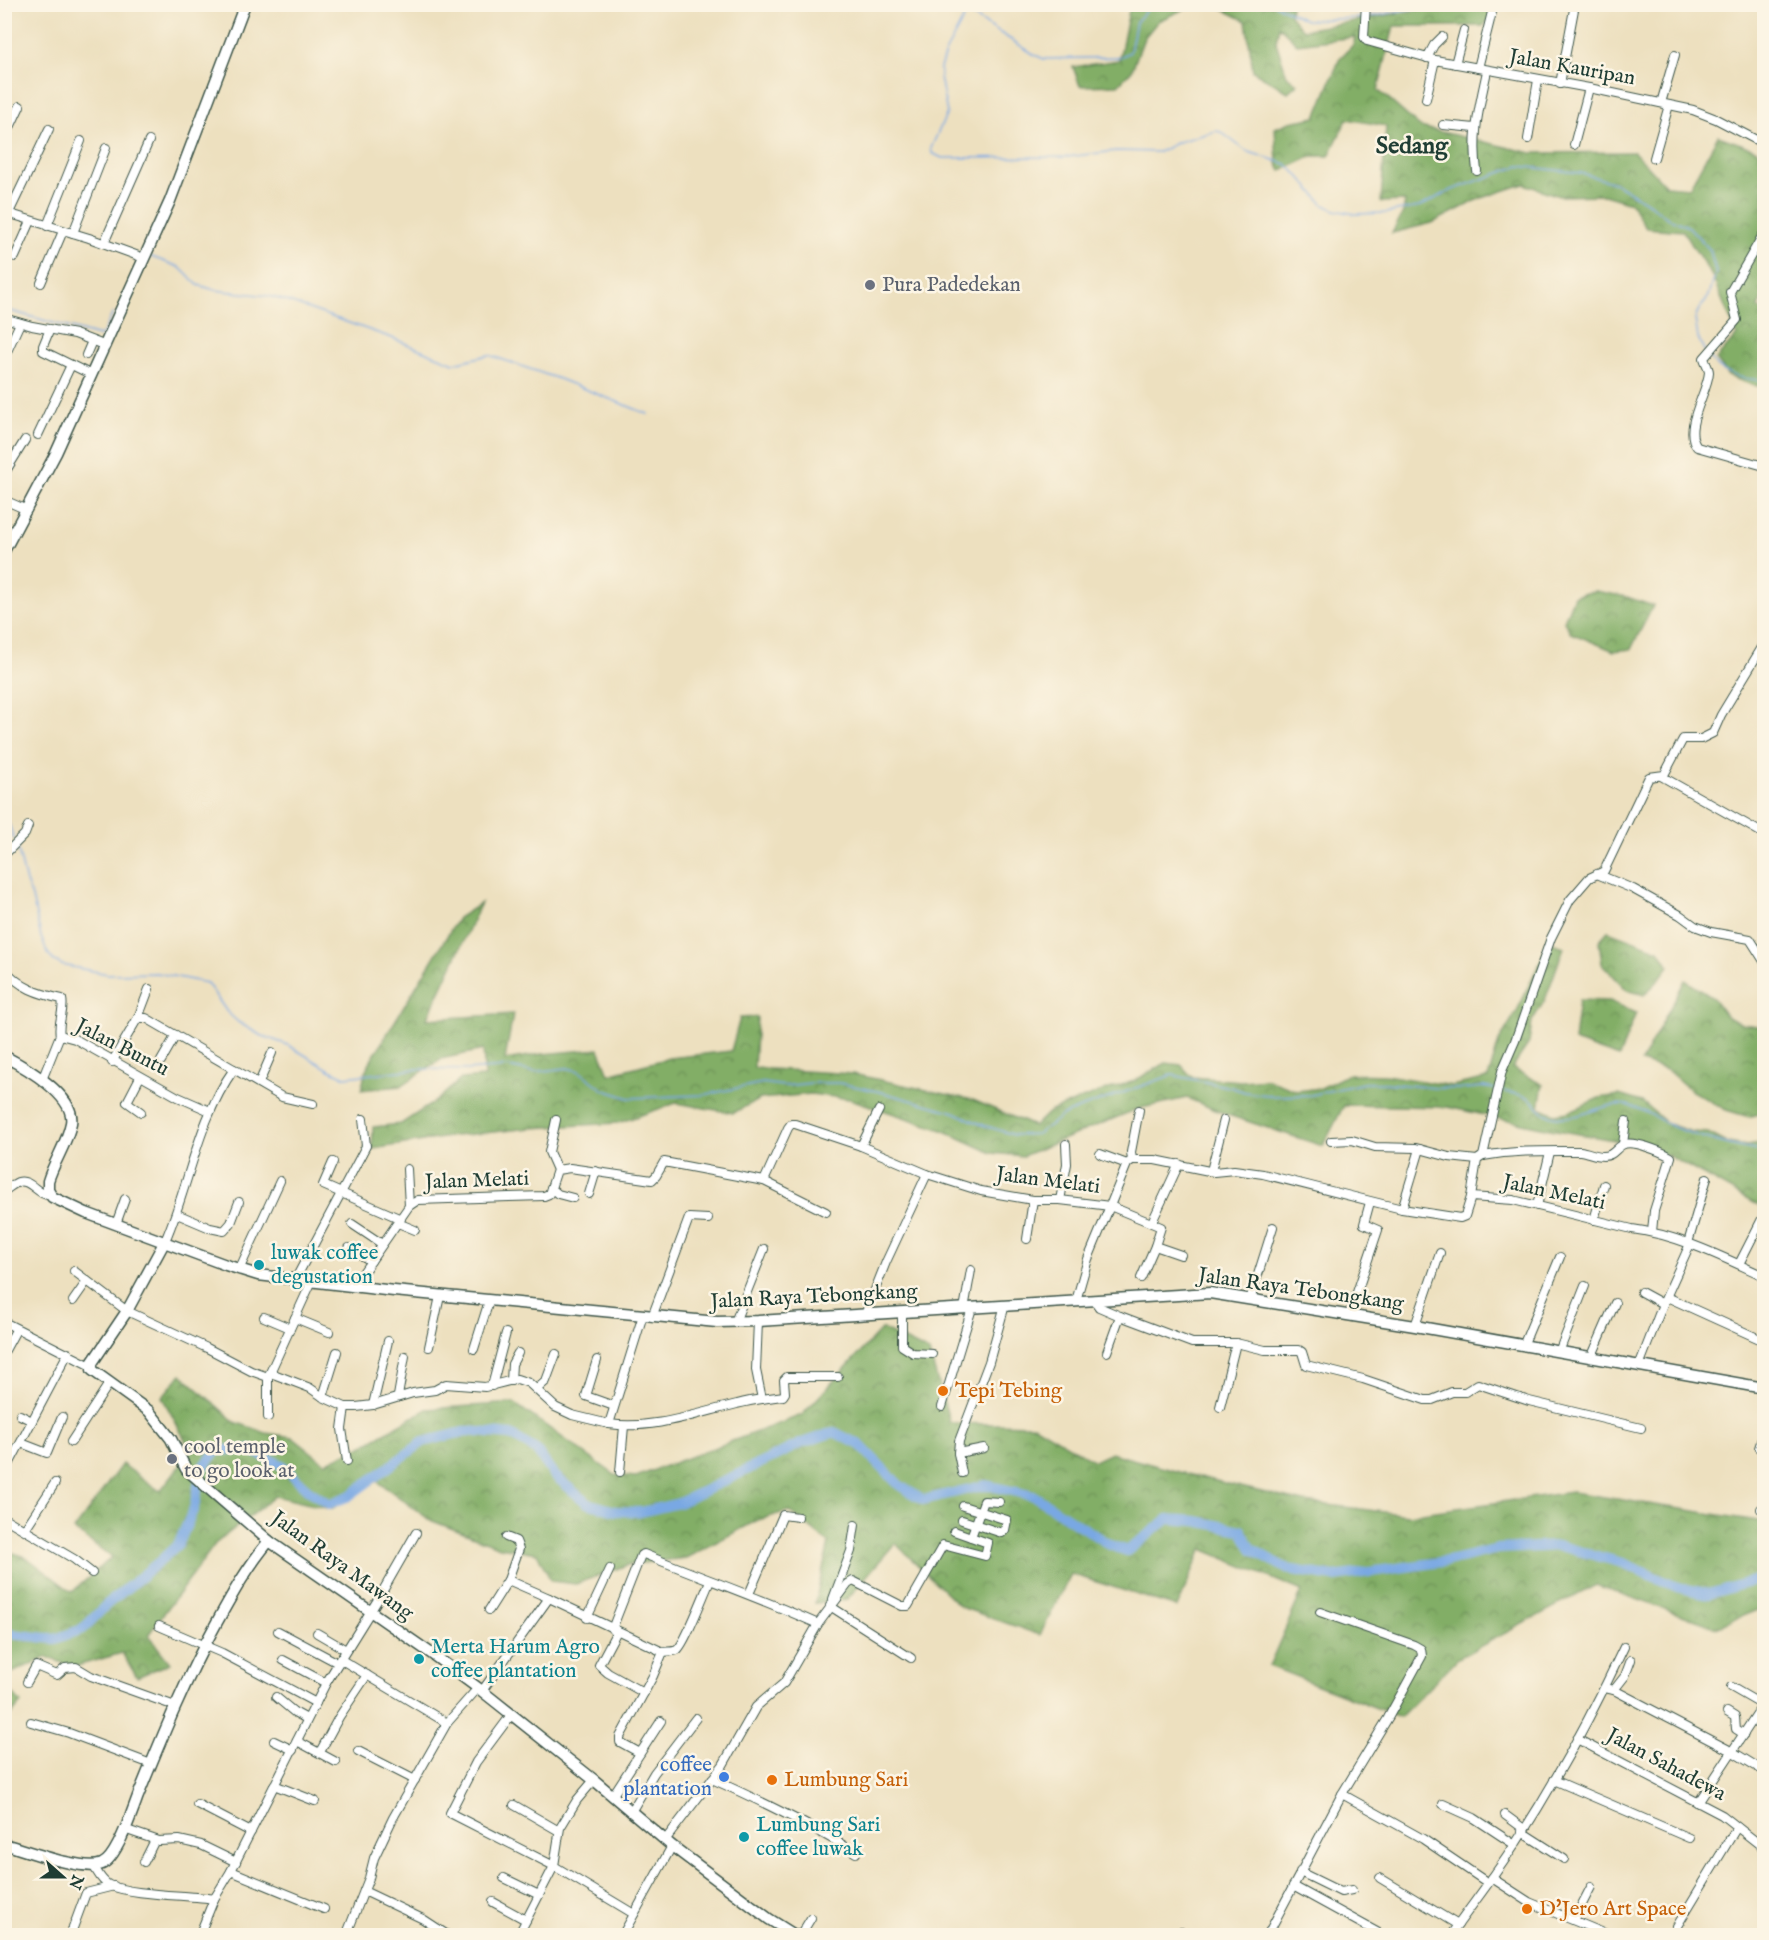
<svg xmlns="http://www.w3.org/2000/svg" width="1769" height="1940" viewBox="0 0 1769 1940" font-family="'IM FELL English',serif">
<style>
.forest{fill:url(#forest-crowns);stroke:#50764d;stroke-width:1.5}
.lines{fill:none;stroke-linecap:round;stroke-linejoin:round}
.stream{stroke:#79a8e3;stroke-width:1.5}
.river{stroke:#79a8e3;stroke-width:10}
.minor-casing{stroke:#3e5549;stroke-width:10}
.major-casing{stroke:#3e5549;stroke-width:13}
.minor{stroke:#fff;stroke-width:8}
.major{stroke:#fff;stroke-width:10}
.worship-dot{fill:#6b7280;stroke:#fcf5e5;stroke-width:2}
.culture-dot{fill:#0f9aa8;stroke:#fcf5e5;stroke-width:2}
.food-dot{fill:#e8710a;stroke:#fcf5e5;stroke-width:2}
.shop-dot{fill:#3f7fe0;stroke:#fcf5e5;stroke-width:2}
.labels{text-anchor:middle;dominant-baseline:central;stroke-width:5;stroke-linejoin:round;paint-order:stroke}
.street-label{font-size:21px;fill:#1f3d34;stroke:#fcf5e5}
.worship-label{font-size:21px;fill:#5b616d;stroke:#fcf5e5;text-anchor:start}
.culture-label{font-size:21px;fill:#0d838f;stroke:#fcf5e5;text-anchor:start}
.food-label{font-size:21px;fill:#c56008;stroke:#fcf5e5;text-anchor:start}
.shop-label{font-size:21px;fill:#366cbe;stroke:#fcf5e5;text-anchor:end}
.quarter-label{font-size:24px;font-weight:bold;fill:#1f3d34;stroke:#fcf5e5}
</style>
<defs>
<pattern id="forest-crowns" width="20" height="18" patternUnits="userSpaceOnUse" patternTransform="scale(1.5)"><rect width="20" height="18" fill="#82ae66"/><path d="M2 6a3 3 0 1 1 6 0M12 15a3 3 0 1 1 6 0" fill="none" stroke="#6a8f55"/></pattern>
</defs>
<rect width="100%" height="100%" fill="#fcf5e5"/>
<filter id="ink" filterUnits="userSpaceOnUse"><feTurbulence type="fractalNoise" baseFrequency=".0167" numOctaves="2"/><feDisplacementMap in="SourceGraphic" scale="12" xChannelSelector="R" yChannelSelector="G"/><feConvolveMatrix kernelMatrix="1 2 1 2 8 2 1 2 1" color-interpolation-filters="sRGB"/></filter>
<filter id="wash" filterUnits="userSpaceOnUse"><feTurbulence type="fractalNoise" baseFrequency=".008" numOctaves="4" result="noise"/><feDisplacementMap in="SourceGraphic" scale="24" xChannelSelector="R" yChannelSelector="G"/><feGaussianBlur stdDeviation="1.35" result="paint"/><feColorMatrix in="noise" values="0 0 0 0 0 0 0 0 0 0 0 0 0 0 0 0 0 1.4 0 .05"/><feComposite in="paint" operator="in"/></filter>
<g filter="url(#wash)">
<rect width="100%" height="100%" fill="#ede0bf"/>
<g class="forest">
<path d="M1450 4 1503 5 1483 26H1394L1378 90 1420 127 1532 153 1634 152 1666 186 1689 188 1718 136 1755 149 1764 155V296L1757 308 1764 311V385L1755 386 1728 376 1716 359 1737 335 1712 276 1683 231 1646 228 1631 203 1604 195 1559 196 1524 184 1481 198 1432 223 1392 233 1403 213 1405 201 1381 202 1386 126 1347 119 1329 156H1312L1281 171 1277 163 1275 128 1290 122 1316 117 1340 58 1353 45 1355 37 1297 44 1279 26 1276 42 1287 76 1297 84 1288 92 1253 71 1246 21 1214 5H1291L1290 15 1303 30Z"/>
<path d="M1132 5H1193L1158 21 1144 38 1132 70 1118 85 1080 86 1073 67 1119 60 1130 6Z"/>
<path d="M1595 591 1627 597 1653 606 1631 649 1614 651 1571 633 1564 621 1574 596Z"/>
<path d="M481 903 427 1019 513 1014 505 1060 542 1054 599 1049 609 1074 669 1058 731 1051 740 1018 757 1017 754 1068 853 1074 973 1100 1034 1126 1049 1112 1097 1093 1134 1081 1166 1063 1181 1065 1192 1077 1242 1081 1267 1079 1297 1091 1321 1088 1349 1074 1386 1075 1452 1086 1488 1078 1499 1041 1517 1011 1549 942 1564 947 1545 1000 1532 1021 1529 1043 1512 1068 1543 1085 1539 1107 1555 1114 1568 1112 1599 1098 1619 1095 1642 1102 1668 1124 1692 1132 1708 1133 1727 1143 1747 1146 1764 1143V1209L1671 1157 1631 1143 1550 1129 1447 1107 1344 1105 1323 1146 1225 1114 1187 1098 1137 1109 1023 1156 992 1153 942 1130 850 1099 811 1094 760 1099 733 1113 676 1103 618 1123 531 1128 455 1136 372 1149 373 1127 401 1124 436 1101 461 1079 485 1077 483 1050 441 1059 401 1086 361 1090 367 1067 458 918Z"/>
<path d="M1608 931 1659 950 1669 966 1657 982 1644 995 1627 990 1602 964 1599 941Z"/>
<path d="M1685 980 1713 998 1727 1017 1742 1024 1764 1027V1112L1749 1117 1726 1110 1690 1090 1667 1070 1641 1062Z"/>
<path d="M1579 1000 1610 1001 1636 1013 1619 1057 1574 1041Z"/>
<path d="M882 1329 929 1352 950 1423 1034 1425 1094 1461 1111 1453 1179 1472 1304 1502 1408 1515 1572 1492 1764 1522V1612L1757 1610 1716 1627 1596 1585 1458 1658 1400 1717 1269 1666 1302 1591 1202 1549 1177 1607 1071 1574 1040 1635 961 1607 895 1543 847 1599 815 1603 829 1543 789 1511 758 1520 686 1558 627 1565 576 1584 551 1581 537 1553 500 1547 430 1520 377 1481 331 1509 275 1496 215 1544 148 1635 170 1663 137 1677 122 1653 73 1667 47 1657 5 1676 4 1550 26 1557 72 1592 112 1557 74 1530 122 1464 160 1491 191 1451 162 1397 181 1374 235 1422 266 1433 292 1437 325 1463 364 1445 427 1409 514 1403 615 1475 636 1477 802 1415Z"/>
<path d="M5 1686 21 1703 5 1722Z"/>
</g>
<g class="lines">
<g class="stream">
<path d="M962 4 967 12 1035 55 1044 59 1120 57 1130 52 1136 22 1152 4"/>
<path d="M1274 4 1306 20 1361 18"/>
<path d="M967 12 945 53 940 68V77L947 113 931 148 932 153 942 158 1067 157 1116 151 1159 152 1178 142 1216 131 1221 132 1246 151 1286 164 1299 176 1324 205 1335 210 1355 214 1386 213 1419 207 1452 190 1519 166 1581 173 1617 184 1650 204 1666 217 1689 227 1710 250 1716 273 1706 301 1699 309 1695 319 1698 338 1705 352"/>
<path d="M1369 17 1433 4"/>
<path d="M149 256 179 267 198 285 215 290 269 296 286 301 392 338 454 363 489 355 559 379 648 414"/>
<path d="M4 309 99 336 103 334 113 313"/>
<path d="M1710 358C1721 375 1745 380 1764 380"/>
<path d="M4 811 14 839"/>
<path d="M17 846 26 882 32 897 41 937 47 952 53 960 62 965 108 974 157 973 207 983 227 1012 238 1022 260 1035 288 1045 330 1070 345 1077 417 1069 467 1070 508 1067 534 1072 567 1068 579 1071 604 1090 629 1098 703 1095 763 1083 784 1086 811 1083H839L881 1092 954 1112 980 1124 1014 1135 1037 1134 1062 1116 1078 1109 1172 1075 1230 1087 1245 1092 1274 1096 1311 1095 1364 1083H1386L1435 1088 1462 1089 1483 1087 1495 1089"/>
<path d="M1502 1091C1510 1093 1522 1094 1529 1098 1541 1107 1539 1115 1559 1117 1583 1120 1606 1099 1630 1106 1647 1110 1660 1121 1676 1128 1704 1139 1735 1147 1764 1152"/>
</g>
<path class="river" d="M4 1637 11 1634 55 1639 83 1629 106 1605 159 1562 179 1543 194 1508 201 1470 217 1450H250L282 1465 308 1490 329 1504 349 1496 423 1442 467 1431 511 1435 536 1450 554 1475 587 1503 615 1511 641 1512 679 1503 802 1443 834 1432 860 1445 899 1485 923 1500 986 1485 1034 1496 1110 1545 1127 1551 1168 1519 1196 1521 1241 1530 1252 1549 1287 1569 1334 1577 1448 1561 1498 1549 1560 1546 1623 1563 1677 1587 1709 1594 1756 1580H1764"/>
</g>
</g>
<g filter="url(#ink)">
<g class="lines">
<defs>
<g id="minor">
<path d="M1366 4 1364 37 1367 41 1435 60 1589 88 1693 110 1716 119 1764 144"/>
<path d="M1427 58 1434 45 1442 37"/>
<path d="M1455 64 1464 30"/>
<path d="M1478 68 1494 4"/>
<path d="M1560 84 1575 4"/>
<path d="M1426 99 1435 60"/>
<path d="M1661 103 1675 55"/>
<path d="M1443 125 1475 128"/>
<path d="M1528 139 1538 80"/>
<path d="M4 140 20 106"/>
<path d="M1574 145 1589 88"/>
<path d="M1654 158 1669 105"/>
<path d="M1477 171C1472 132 1479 109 1487 71"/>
<path d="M4 212 89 238 144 258"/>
<path d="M4 223 49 129"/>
<path d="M47 226 81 141"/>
<path d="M73 233 106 148"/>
<path d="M1764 233 1730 292 1737 320 1704 358C1705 362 1709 368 1709 372 1708 392 1682 428 1697 447L1764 466"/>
<path d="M104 243 149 141"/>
<path d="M15 257 31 221"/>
<path d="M41 283 63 231"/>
<path d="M4 318 32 326 75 334 106 346"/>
<path d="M50 329 43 346V351L92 375"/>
<path d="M86 355 92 341"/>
<path d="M4 358 20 323"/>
<path d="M38 435 71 365"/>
<path d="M4 474 25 440"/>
<path d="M4 500 27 510"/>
<path d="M1661 776 1764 834"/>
<path d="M4 855 25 834 28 826"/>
<path d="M1597 874 1633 889 1680 915 1695 926 1711 932 1750 939 1764 961"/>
<path d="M4 968C19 988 39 994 62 999 65 1011 57 1023 60 1035"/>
<path d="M138 1018 149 989"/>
<path d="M60 1035 75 1039 178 1097 210 1111"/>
<path d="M161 1061 176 1035"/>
<path d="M112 1062 136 1021 138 1018H146L282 1097 313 1104"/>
<path d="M140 1077 127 1102 141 1112"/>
<path d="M42 1080 60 1035"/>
<path d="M259 1083 272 1053"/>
<path d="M556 1120 549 1152 557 1170"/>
<path d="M1331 1141 1352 1140 1375 1147 1416 1148 1449 1157 1477 1160"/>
<path d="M1623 1144 1626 1121"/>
<path d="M861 1146 879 1110"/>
<path d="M1100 1154 1127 1164"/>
<path d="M1483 1156C1516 1150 1547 1151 1580 1151 1588 1152 1595 1156 1603 1156 1613 1156 1615 1149 1622 1145 1632 1139 1662 1152 1671 1157L1654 1211 1652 1232"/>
<path d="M1132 1160 1131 1152 1139 1110"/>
<path d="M333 1162 323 1185 401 1219"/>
<path d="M407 1169 409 1206"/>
<path d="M1211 1171 1224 1120"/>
<path d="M764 1181 826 1212"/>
<path d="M551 1188 558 1194 573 1198"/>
<path d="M4 1191C9 1188 13 1184 18 1182 30 1178 38 1196 50 1195"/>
<path d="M589 1194 596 1171"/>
<path d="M1471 1197 1477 1160 1483 1156 1502 1071 1515 1041 1551 938 1570 900 1589 878 1604 871 1649 777 1664 775 1683 739H1701L1713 733 1721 715 1764 644"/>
<path d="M1060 1200 1067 1164 1066 1144"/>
<path d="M1537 1206 1550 1152"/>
<path d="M1402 1209 1420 1149"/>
<path d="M177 1214 210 1228 224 1231 231 1223 239 1202"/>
<path d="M1594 1220 1604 1185"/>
<path d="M1152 1222 1179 1164"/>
<path d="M398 1223 415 1230"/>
<path d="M116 1224 125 1199"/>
<path d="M352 1224 382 1244"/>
<path d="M1027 1239 1033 1200"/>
<path d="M165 1241C190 1184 197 1121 234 1069"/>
<path d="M1688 1243 1707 1178"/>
<path d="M1155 1246 1181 1255"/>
<path d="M349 1248 371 1261"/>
<path d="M1739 1264 1764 1215"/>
<path d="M239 1270 280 1181"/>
<path d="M74 1271 127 1311 207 1348 251 1371 268 1377"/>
<path d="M295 1280 366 1146 363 1119"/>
<path d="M353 1287 409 1206 418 1200 544 1196 549 1194 557 1170 570 1168 652 1180 656 1176 664 1162 764 1181 788 1128 791 1124H795L861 1146 927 1174 981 1191 1033 1200H1060L1110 1206 1127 1164 1132 1160H1155L1214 1172 1234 1170 1263 1174 1402 1209 1460 1218 1465 1216 1471 1197 1513 1200 1632 1229C1679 1235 1722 1257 1764 1276"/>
<path d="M1641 1292 1663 1304"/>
<path d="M1667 1297 1764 1341"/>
<path d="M1094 1300 1099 1307 1120 1316 1192 1343H1236L1265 1350H1299L1302 1352 1306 1365 1363 1379 1425 1400H1432L1452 1392H1465L1478 1384 1529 1401 1641 1428"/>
<path d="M1250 1300 1273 1227"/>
<path d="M73 1301 87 1281"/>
<path d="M1076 1301 1088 1259 1110 1206 1161 1227 1155 1246 1141 1278"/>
<path d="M964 1309 971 1270"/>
<path d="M902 1313V1346L913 1353 932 1354"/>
<path d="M865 1315 886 1262 927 1174"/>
<path d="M1349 1316 1378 1230 1364 1224 1370 1202"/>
<path d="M264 1317 290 1328"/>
<path d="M652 1317 689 1218 708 1219"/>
<path d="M295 1318 329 1332"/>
<path d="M758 1321 756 1370 762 1399"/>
<path d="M4 1322 91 1366"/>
<path d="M735 1322 764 1249"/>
<path d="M1415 1326 1440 1253"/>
<path d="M1523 1346 1560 1257"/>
<path d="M429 1347 440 1296"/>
<path d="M474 1349 489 1301"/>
<path d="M4 1352 16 1330"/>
<path d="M1107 1352 1120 1316"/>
<path d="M1559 1352 1585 1286"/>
<path d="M1591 1358 1615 1303"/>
<path d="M597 1360 586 1396 614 1406"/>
<path d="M1639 1366 1663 1304 1690 1244"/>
<path d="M271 1373 310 1388 323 1397 345 1407H356L373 1405 413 1393 435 1390 446 1384 485 1387 517 1379 529 1383 555 1407 572 1415 609 1424 643 1315"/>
<path d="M511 1381 512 1364 518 1353"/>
<path d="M492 1386 506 1333"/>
<path d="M537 1389 546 1381 556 1354"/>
<path d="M398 1396 405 1356"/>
<path d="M323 1397 337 1352"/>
<path d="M373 1405 388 1341"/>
<path d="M345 1407 342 1429 347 1461"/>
<path d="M942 1407 972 1308"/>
<path d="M1220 1407 1236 1343"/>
<path d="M20 1415 32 1421"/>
<path d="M268 1417V1377L311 1283"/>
<path d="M609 1424C652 1430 695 1414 737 1404 752 1400 768 1398 783 1396L785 1393 784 1380 787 1377H838"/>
<path d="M71 1442 110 1382"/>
<path d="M21 1443 47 1453 62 1417"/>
<path d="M1759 1448 1764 1432"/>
<path d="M958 1453 984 1448"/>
<path d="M620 1472 624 1426"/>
<path d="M962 1473 958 1453 959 1441 989 1362 1005 1305"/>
<path d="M4 1474 68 1353"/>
<path d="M1761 1509H1764"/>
<path d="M4 1518 74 1559 92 1573"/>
<path d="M962 1520 1002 1533 1005 1530 1007 1520 963 1506"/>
<path d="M25 1529 55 1483"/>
<path d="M971 1537 984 1501 999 1502"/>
<path d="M508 1580 549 1598"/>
<path d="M749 1594 783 1515 798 1517"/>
<path d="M833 1599 851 1551 855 1525"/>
<path d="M830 1606 911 1658"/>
<path d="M489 1610 508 1580 519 1549 516 1541 506 1537"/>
<path d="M587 1618 610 1569"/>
<path d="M159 1626 222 1653 316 1703"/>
<path d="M612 1629 641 1555 644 1554C702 1578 761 1598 818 1624"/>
<path d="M278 1631 338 1663"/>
<path d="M617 1631 599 1665 608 1673 644 1693"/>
<path d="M317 1633 346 1650"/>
<path d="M340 1659 447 1723"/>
<path d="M283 1660 326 1683"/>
<path d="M27 1682 36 1666 57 1675 65 1668 76 1667 91 1676 175 1706"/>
<path d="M1731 1687 1764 1706"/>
<path d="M1605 1688 1614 1690 1733 1752 1764 1771"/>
<path d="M1614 1690 1625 1676 1631 1660"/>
<path d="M482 1691 549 1598 663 1652C667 1651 673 1652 677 1650 685 1644 704 1594 710 1581"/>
<path d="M276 1697 294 1712 307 1719"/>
<path d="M1727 1712 1735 1717 1736 1729 1744 1734"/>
<path d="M511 1715 476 1762 450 1813 554 1866 518 1936"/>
<path d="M31 1722 69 1733 151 1764"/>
<path d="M1577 1739 1722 1815 1764 1848"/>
<path d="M274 1741 293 1750"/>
<path d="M297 1741 336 1762"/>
<path d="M358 1751 415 1780"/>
<path d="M320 1752 339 1717 367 1675"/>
<path d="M640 1753 620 1742V1737L653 1676 663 1652"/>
<path d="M712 1779C761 1801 809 1824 856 1853"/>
<path d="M594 1780 577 1800 560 1828 554 1866 634 1914"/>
<path d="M1554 1780 1689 1838"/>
<path d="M274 1785 315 1801"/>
<path d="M1342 1794 1423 1839 1488 1883"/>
<path d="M613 1795 661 1721"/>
<path d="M1698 1803 1764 1703"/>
<path d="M197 1804 251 1832"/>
<path d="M1443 1804 1474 1818 1515 1845"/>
<path d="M514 1805 559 1831"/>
<path d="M631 1812 654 1773 696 1718"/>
<path d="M1505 1815 1524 1829"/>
<path d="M124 1829 159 1841 179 1840 201 1845 236 1862"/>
<path d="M1522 1832 1564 1859"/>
<path d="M666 1839 723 1765 756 1707 784 1683 818 1624 848 1584 853 1581 902 1606H908L943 1545 985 1556 988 1543 954 1531"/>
<path d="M144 1862 155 1840"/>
<path d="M94 1867C98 1873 102 1882 109 1885 131 1895 187 1895 214 1899L231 1871 326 1683 377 1601 416 1533"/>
<path d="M231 1871 324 1909"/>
<path d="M1300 1872 1341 1892 1352 1890"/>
<path d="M504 1878 539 1895"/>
<path d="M1380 1878 1458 1925"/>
<path d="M1492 1878 1529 1902 1611 1936"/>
<path d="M1293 1886 1384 1936"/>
<path d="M364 1891 423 1919 449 1936"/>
<path d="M493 1902 526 1920"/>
<path d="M1574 1920 1591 1887"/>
<path d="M1181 1932 1186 1936"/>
<path d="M70 1936 86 1893 114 1886"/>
<path d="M199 1936 214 1899"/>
<path d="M346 1936 369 1878 374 1858 393 1818 447 1723 478 1688"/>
<path d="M622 1936 672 1846"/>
<path d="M800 1936 811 1918"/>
<path d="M1267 1936 1342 1794 1388 1718 1422 1656 1421 1649 1414 1645 1320 1612"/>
<path d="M1450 1936C1471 1906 1494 1877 1514 1846 1555 1783 1592 1715 1624 1647"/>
<path d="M1675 1936 1677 1926 1737 1827"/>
</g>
<g id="major">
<path d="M4 551 56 453 170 201 245 4"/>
<path d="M4 1056C25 1067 76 1096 71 1123 67 1144 54 1161 48 1181V1190L52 1197 86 1213 226 1265 258 1275 394 1291 717 1322 758 1321 1210 1293 1415 1326 1764 1388"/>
<path d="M165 1241 127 1311 92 1363V1370L149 1411 171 1439 186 1469 269 1541 432 1654 482 1691 594 1780 672 1846 769 1919 796 1936"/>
<path d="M4 1844C25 1850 84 1872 102 1864 117 1858 132 1812 138 1796 162 1737 186 1678 217 1622 233 1593 248 1566 269 1541"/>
</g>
</defs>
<use href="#minor" class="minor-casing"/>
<use href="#major" class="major-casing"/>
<use href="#minor" class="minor"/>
<use href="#major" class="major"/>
</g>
</g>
<g class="worship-dot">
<circle cx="870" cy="285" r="6"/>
<circle cx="172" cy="1459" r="6"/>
</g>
<g class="culture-dot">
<circle cx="259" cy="1265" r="6"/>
<circle cx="419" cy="1659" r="6"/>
<circle cx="744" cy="1837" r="6"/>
</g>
<g class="food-dot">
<circle cx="943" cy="1391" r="6"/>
<circle cx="772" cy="1780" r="6"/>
<circle cx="1527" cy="1909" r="6"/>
</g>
<circle class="shop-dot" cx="724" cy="1777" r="6"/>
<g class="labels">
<g class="street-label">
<text transform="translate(1572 68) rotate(10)">Jalan Kauripan</text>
<text transform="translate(122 1048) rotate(27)">Jalan Buntu</text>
<text transform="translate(477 1181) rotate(-2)">Jalan Melati</text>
<text transform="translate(1048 1181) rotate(7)">Jalan Melati</text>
<text transform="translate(1554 1193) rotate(12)">Jalan Melati</text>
<text transform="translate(1301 1290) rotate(8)">Jalan Raya Tebongkang</text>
<text transform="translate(814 1297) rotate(-3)">Jalan Raya Tebongkang</text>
<text transform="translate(342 1566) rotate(36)">Jalan Raya Mawang</text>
<text transform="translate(1666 1765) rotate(28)">Jalan Sahadewa</text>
</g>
<g class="worship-label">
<text x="882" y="285">Pura Padedekan</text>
<text x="184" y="1447">cool temple<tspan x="184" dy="24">to go look at</tspan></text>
</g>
<g class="culture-label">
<text x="271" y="1253">luwak coffee<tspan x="271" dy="24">degustation</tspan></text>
<text x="431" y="1647">Merta Harum Agro<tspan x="431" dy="24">coffee plantation</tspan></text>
<text x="756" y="1825">Lumbung Sari<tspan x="756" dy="24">coffee luwak</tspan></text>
</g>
<g class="food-label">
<text x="955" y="1391">Tepi Tebing</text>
<text x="784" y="1780">Lumbung Sari</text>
<text x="1539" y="1909">D'Jero Art Space</text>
</g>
<g class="shop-label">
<text x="712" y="1765">coffee<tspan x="712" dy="24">plantation</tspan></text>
</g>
<g class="quarter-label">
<text x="1412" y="146">Sedang</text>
</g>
</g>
<rect width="1769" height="1940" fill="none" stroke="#fcf5e5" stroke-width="24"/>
<g transform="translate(63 1877) rotate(111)" stroke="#fcf5e5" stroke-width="4.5" paint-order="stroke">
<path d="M0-4.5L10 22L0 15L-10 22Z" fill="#1f3d34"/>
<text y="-9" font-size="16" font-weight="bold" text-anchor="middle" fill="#1f3d34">N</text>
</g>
</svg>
